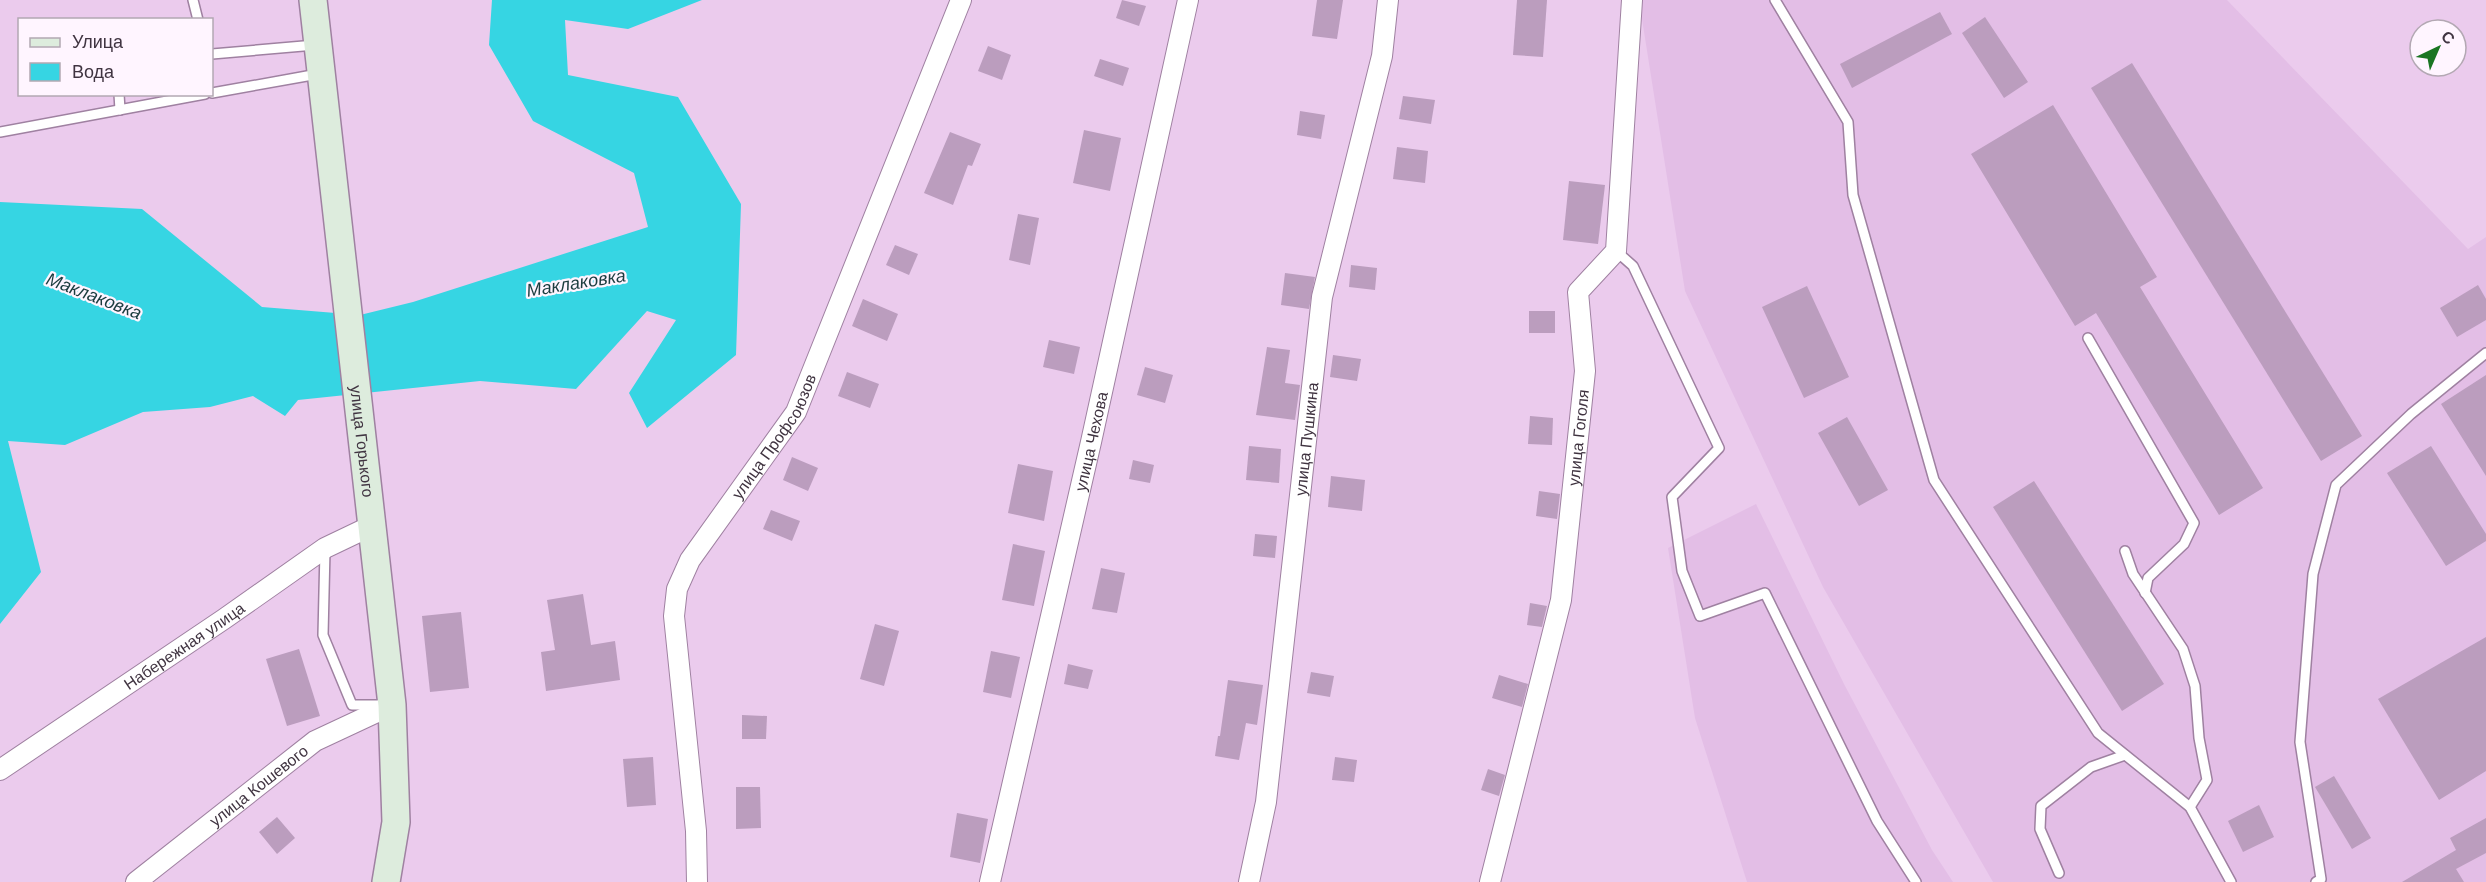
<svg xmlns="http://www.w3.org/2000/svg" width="2486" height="882" viewBox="0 0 2486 882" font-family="Helvetica,sans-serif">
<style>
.built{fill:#e3bee6}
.water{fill:#36d5e3}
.building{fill:#bb9dbe}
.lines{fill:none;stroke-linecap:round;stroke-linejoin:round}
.lane-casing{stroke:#9f81a1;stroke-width:12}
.street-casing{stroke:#9f81a1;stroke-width:22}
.secondary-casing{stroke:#9f81a1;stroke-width:30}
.lane{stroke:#fff;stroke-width:9}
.street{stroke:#fff;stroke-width:20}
.secondary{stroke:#ddecdd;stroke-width:27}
.labels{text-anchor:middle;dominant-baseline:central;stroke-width:4.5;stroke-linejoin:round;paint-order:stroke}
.street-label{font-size:16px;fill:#403441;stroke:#fff5ff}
.water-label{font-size:18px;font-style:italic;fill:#1c3c3f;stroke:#fff5ff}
</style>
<rect width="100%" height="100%" fill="#ebcbed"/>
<g class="built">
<path d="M1639 0H2227L2468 249 2486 237V882H1993L1823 587 1685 291Z"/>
<path d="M1756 504 1844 684 1932 850 1953 882H1747L1695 718 1668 548Z"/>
</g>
<path class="water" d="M492 0H702L628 29 565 20 568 75 678 97 741 204 736 355 647 428 629 393 676 320 647 311 576 389 480 381 298 400 285 416 253 396 210 407 143 412 65 445 8 441 41 572 0 624V202L142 209 262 307 360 315 413 302 648 227 634 173 533 121 489 45Z"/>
<g class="building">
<path d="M1122 0 1146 6 1139 26 1116 18Z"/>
<path d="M1317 0H1343L1337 39 1312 36Z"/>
<path d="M1517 0H1547L1543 57 1513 55Z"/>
<path d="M1940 12 1952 34 1852 88 1840 64Z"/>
<path d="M1985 17 2028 82 2004 98 1962 33Z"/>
<path d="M988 46 1011 55 1002 80 978 71Z"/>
<path d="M1100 59 1129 68 1123 86 1094 76Z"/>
<path d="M2132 63 2362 436 2321 461 2091 88Z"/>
<path d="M1403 96 1435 100 1431 124 1399 119Z"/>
<path d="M2053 105 2157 277 2140 287 2263 488 2219 515 2096 313 2075 326 1971 154Z"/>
<path d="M1300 111 1325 115 1321 139 1297 135Z"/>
<path d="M1084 130 1121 138 1110 191 1073 183Z"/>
<path d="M950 132 981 144 972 166 968 165 953 205 924 193Z"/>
<path d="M1397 147 1428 151 1425 183 1393 179Z"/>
<path d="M1569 181 1605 185 1598 244 1563 240Z"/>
<path d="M1018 214 1039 218 1030 265 1009 260Z"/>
<path d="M895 245 918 254 909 275 886 265Z"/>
<path d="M1351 265 1377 268 1375 290 1349 287Z"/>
<path d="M1285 273 1315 277 1309 309 1281 305Z"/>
<path d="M2478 285 2486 299V320L2457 337 2440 308Z"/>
<path d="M1807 286 1849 377 1804 398 1762 307Z"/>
<path d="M863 299 898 314 887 341 852 326Z"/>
<rect x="1529" y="311" width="26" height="22"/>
<path d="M1049 340 1080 347 1074 374 1043 367Z"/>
<path d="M1267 347 1290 350 1285 383 1300 385 1295 420 1256 415Z"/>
<path d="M1333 355 1361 359 1357 381 1330 377Z"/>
<path d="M1145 367 1173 375 1165 403 1137 395Z"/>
<path d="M847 372 879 384 870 408 838 396Z"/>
<path d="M2486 375V476L2441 404Z"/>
<path d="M1530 416 1553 418 1552 445 1528 444Z"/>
<path d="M1847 417 1888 490 1859 506 1818 433Z"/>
<path d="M1249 446 1281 449 1279 483 1246 480Z"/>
<path d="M2431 446 2486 534V541L2446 566 2387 473Z"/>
<path d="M792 457 818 468 808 491 783 480Z"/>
<path d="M1133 460 1154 465 1150 483 1129 479Z"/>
<path d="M1018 464 1053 471 1044 521 1008 513Z"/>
<path d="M1331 476 1365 480 1362 511 1328 507Z"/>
<path d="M2034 481 2164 684 2122 711 1993 507Z"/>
<path d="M1539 491 1560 494 1557 519 1536 516Z"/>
<path d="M771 510 800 521 792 541 763 529Z"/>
<path d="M1255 534 1277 536 1275 558 1253 556Z"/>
<path d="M1013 544 1045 551 1034 606 1002 600Z"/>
<path d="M1101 568 1125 573 1117 613 1092 609Z"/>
<path d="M583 594 591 645 615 641 620 680 546 691 541 652 555 650 547 600Z"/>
<path d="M1530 603 1547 606 1542 627 1527 625Z"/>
<path d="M461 612 469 688 430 692 422 616Z"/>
<path d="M875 624 899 631 884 686 860 679Z"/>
<path d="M2486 637V771L2439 800 2378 699Z"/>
<path d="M299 649 320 716 287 726 266 659Z"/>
<path d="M991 651 1020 657 1011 698 983 692Z"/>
<path d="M1068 664 1093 670 1088 689 1064 684Z"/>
<path d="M1311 672 1334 676 1330 697 1307 693Z"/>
<path d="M1499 675 1528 684 1522 707 1492 698Z"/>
<path d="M1228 680 1263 685 1257 725 1246 723 1239 760 1215 756 1218 736H1220Z"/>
<path d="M742 715 767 716 766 739H742Z"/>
<path d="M653 757 656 805 627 807 623 759Z"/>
<path d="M1335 757 1357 760 1354 782 1332 780Z"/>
<path d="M1488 769 1505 775 1499 796 1481 790Z"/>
<path d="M2334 776 2371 838 2352 849 2315 787Z"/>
<path d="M736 787H760L761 828 736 829Z"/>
<path d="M2259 805 2274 837 2243 852 2228 821Z"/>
<path d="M957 813 988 819 980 863 950 857Z"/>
<path d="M277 817 295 838 277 854 259 832Z"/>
<path d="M2486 818V853L2456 869 2464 882H2402L2456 850 2450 838Z"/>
</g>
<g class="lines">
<defs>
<g id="lane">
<path d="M193 0 198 20"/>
<path d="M1775 0 1848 122 1853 195 1934 480 2098 733 2190 807 2231 882"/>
<path d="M212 54 315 45"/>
<path d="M212 93 318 74"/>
<path d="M119 94 120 110"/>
<path d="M0 132 205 94"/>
<path d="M1616 251 1633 266 1719 448 1672 497 1682 571 1700 616 1765 593 1877 821 1916 882"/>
<path d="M2088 338 2194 523 2184 544 2148 578 2145 593"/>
<path d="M325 550 323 635 352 705H382"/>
<path d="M2125 551 2133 574 2183 649 2195 686 2199 738 2207 780 2190 807"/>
<path d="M2059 873 2040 829 2041 806 2091 767 2125 755"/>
<path d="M2316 882 2321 879 2300 742 2313 574 2336 485 2411 414 2486 353"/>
</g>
<g id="street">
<path id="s1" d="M0 770 224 619 325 548 371 526"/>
<path id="s2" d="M136 882 315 741 392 705"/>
<path id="s3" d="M697 882 696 831 674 616 677 589 690 560 796 412 961 0"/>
<path id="s4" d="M990 882 1091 442 1188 0"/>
<path id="s5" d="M1249 882 1266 802 1322 297 1382 56 1388 0"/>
<path id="s6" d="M1490 882 1561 600 1585 371 1578 292 1616 251 1632 0"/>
</g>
<g id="secondary">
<path id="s7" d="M313 0 392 705 396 822 386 882"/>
</g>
</defs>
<use href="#lane" class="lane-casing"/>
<use href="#street" class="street-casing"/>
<use href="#secondary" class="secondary-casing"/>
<use href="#lane" class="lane"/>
<use href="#street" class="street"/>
<use href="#secondary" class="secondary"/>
</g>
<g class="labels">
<g class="street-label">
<text stroke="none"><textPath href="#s3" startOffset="476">улица Профсоюзов</textPath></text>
<text stroke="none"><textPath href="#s6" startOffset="454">улица Гоголя</textPath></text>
<text stroke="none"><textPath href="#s5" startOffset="447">улица Пушкина</textPath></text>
<text stroke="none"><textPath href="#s7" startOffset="444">улица Горького</textPath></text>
<text stroke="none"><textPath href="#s4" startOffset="452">улица Чехова</textPath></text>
<text stroke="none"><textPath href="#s1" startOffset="222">Набережная улица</textPath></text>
<text stroke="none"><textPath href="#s2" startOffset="156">улица Кошевого</textPath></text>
</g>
<g class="water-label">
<text transform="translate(576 283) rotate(-9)">Маклаковка</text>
<text transform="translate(94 296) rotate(21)">Маклаковка</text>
</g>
</g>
<rect x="18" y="18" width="195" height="78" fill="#fff5ff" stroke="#b3a8b3" stroke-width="1.5"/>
<rect x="30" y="38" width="30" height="9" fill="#ddecdd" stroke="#b3a8b3" stroke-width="1.5"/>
<text x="72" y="48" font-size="18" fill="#403441">Улица</text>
<rect x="30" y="63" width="30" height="18" fill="#36d5e3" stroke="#b3a8b3" stroke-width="1.5"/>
<text x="72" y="78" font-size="18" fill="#403441">Вода</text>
<g transform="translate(2438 48) rotate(44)"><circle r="28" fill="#fff5ff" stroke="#b3a8b3" stroke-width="1.5"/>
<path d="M0-4.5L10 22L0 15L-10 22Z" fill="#1a7522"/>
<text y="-9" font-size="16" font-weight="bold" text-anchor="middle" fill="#403441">С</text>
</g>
</svg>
